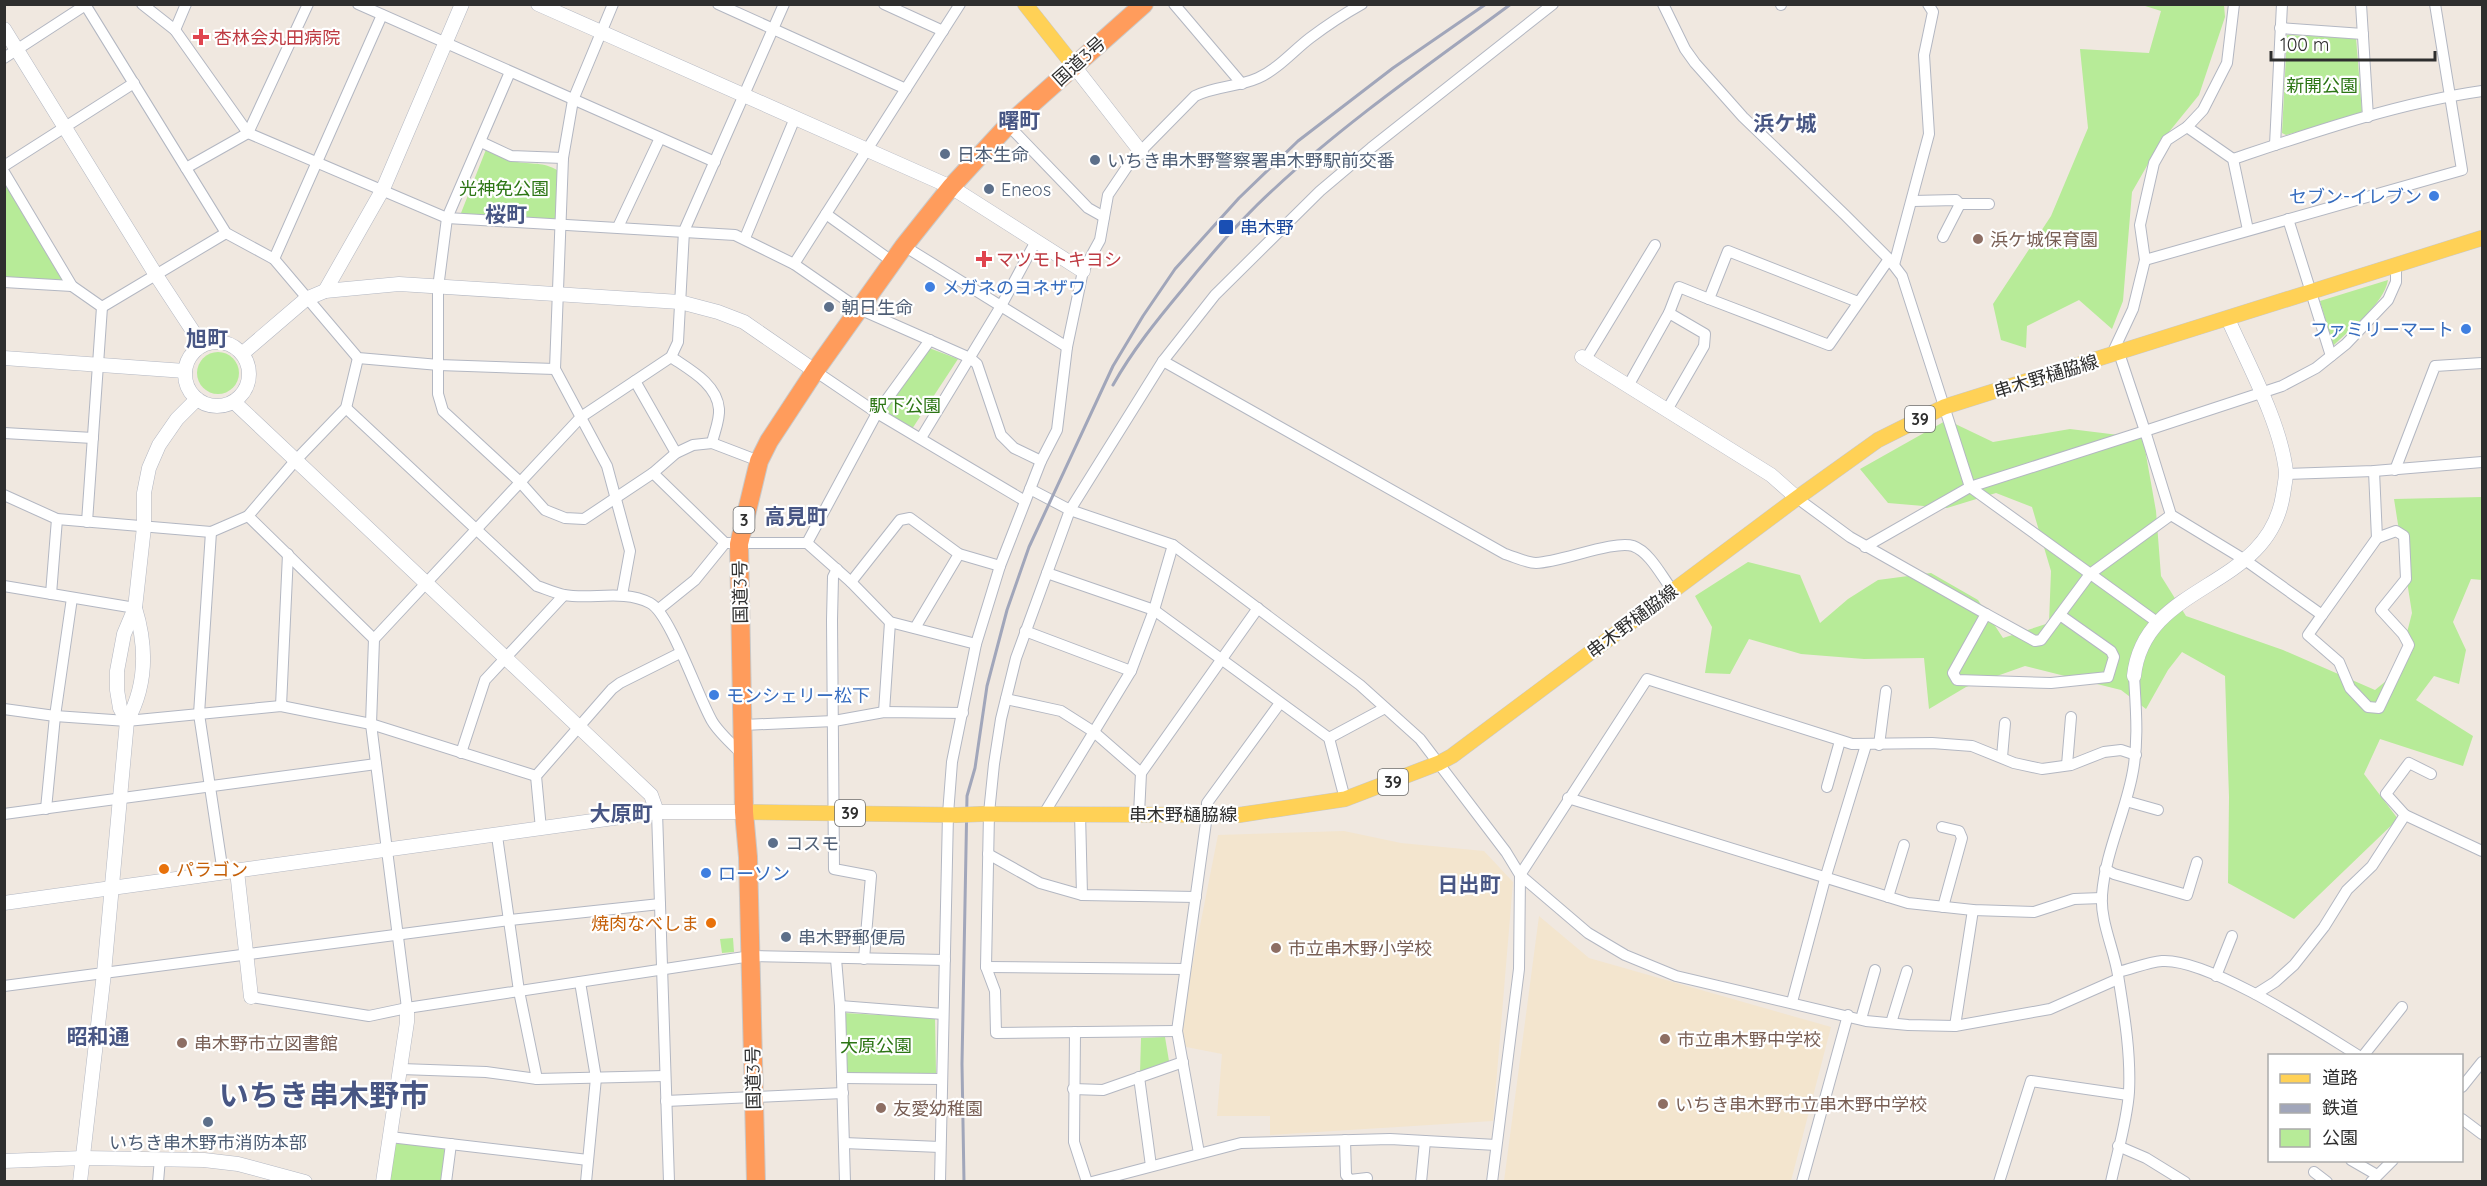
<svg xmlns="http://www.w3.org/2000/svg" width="2487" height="1186" viewBox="0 0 2487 1186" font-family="Quicksand,'Noto Sans JP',sans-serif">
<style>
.education{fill:#f3e5ce}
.green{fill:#b7eb98}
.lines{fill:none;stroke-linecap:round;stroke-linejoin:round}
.street-casing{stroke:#b3b7c2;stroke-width:12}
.secondary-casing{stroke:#b3b7c2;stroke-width:15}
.primary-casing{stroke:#c9c9c9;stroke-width:16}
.highway-casing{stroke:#c9c9c9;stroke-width:20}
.street{stroke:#fff;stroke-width:10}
.secondary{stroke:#fff;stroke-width:14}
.primary{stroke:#ffd156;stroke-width:15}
.highway{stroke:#ff9c5c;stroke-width:18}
.rail{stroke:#a1a6ba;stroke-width:3}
.primary-bridge-casing{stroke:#c9c9c9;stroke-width:16;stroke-linecap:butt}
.primary-bridge{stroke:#ffd156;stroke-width:15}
.health-dot{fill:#e0444e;stroke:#fff;stroke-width:2}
.service-dot{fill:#5c6f8a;stroke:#fff;stroke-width:2}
.shop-dot{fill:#3f7fe0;stroke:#fff;stroke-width:2}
.transit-dot{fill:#1a4fb4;stroke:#fff;stroke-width:2}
.education-dot{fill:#8d6e63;stroke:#fff;stroke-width:2}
.food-dot{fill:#e8710a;stroke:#fff;stroke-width:2}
.labels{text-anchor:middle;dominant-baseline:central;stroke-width:4.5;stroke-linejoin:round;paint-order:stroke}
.shield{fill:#fff;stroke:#6d6d6d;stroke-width:1.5}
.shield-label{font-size:16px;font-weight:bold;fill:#2e2e2e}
.health-label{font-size:18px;fill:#be3a42;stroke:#fff;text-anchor:start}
.street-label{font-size:18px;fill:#2e2e2e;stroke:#fff}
.park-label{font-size:18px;fill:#2c7514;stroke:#fff}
.service-label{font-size:18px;fill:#4e5e75;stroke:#fff;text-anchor:start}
.shop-label{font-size:18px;fill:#366cbe;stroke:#fff;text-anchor:start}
.transit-label{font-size:18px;fill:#164399;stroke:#fff;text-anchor:start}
.education-label{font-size:18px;fill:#785e54;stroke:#fff;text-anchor:start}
.food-label{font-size:18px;fill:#c56008;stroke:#fff;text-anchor:start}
.quarter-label{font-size:21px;font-weight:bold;fill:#485684;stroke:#fff}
.town-label{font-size:30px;font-weight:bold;fill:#485684;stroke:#fff}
</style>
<rect width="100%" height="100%" fill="#f0e8e0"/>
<g class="education">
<path d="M1344 831 1401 843 1484 851 1513 882 1493 1121 1270 1135V1116H1217L1222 1054 1181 1046 1184 1007 1218 835Z"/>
<path d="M1539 916 1589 958 1831 1027 1791 1181H1504Z"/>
</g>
<g class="green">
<path d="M2142 5H2224L2225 17 2199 95 2160 143 2132 192 2123 301 2112 329 2079 300 2027 326 2026 348 2001 340 1993 304 2051 216 2088 128 2080 49 2149 53 2161 11Z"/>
<path d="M2287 35 2356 38 2362 111 2359 115 2286 135 2282 133Z"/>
<path d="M487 147C497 154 505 160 517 162 536 165 544 161 562 173L557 216 553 220 464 216 461 213Z"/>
<path d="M5 183 66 283 5 280Z"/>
<path d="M2388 280C2384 304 2350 329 2333 346L2320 301Z"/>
<path d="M924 346 958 359 910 432 883 418 885 400Z"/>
<circle cx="218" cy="373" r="21"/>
<path d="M1947 420 1993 442 2070 429 2143 438 2156 511 2161 576 2186 616 2283 650 2375 690 2397 672 2412 613 2394 499 2482 497V580L2471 579 2453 622 2466 650 2459 684 2434 676 2416 700 2473 736 2463 766 2380 739 2364 774 2398 819 2294 919 2228 883 2229 797 2225 676 2182 652 2168 670 2146 709 2121 690 2025 666 1966 687 1929 709 1924 658 1864 659 1801 654 1749 639 1730 674 1705 673 1712 627 1695 596 1748 562 1800 575 1820 623 1848 599 1878 580 1931 573 1978 600 2003 638 2049 623 2051 571 2032 507 1996 493 1947 508 1888 503 1860 469Z"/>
<path d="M733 938 734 952 722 953 720 939Z"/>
<path d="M844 1013 935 1018 936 1073 847 1074Z"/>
<path d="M1165 1037 1169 1061 1140 1073 1141 1038Z"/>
<path d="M399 1142 442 1147 446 1152 442 1181 390 1182 395 1145Z"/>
</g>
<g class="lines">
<defs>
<g id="street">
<path d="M142 4 175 30 248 133 447 218 735 235 794 264 859 309 970 358 977 364 1001 435 1014 448 1041 461"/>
<path d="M358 4 715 162"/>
<path d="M613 4 573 100 563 158 555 369 607 466 630 551 622 595"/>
<path d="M718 4 906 89"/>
<path d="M884 4 943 31"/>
<path d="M1174 4 1242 84"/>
<path d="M1663 4 1685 49 1695 63 1743 117 1845 215 1889 259 1902 276 1970 487 1865 547"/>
<path d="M1781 4V5"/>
<path d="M2361 4 2368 117"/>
<path d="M86 6 226 233 274 259 358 358 439 365 555 369"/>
<path d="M2280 28 2363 34"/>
<path d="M175 30 186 4"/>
<path d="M4 58 87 4"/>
<path d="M510 72 447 218 438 288V394L443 411 520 482 545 510 565 518 584 519 653 473 676 453 693 445 712 443 759 461"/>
<path d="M1008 125 1088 208 1104 217"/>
<path d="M2187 127 2233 159 2248 230"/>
<path d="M481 142 511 156 563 158"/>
<path d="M2275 145 2282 4"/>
<path d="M2233 159C2314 132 2398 103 2482 91"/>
<path d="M4 166 134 83"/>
<path d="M186 168 248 133 308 4"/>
<path d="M4 172 72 286 102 307"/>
<path d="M1913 201 1956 200 1960 204 1943 237"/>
<path d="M1960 204H1989"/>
<path d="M826 214 893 262"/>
<path d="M2288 219 2331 356"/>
<path d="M618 227 660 138"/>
<path d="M745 238 795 118"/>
<path d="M904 246 1067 347"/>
<path d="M274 259 382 15"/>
<path d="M2145 260 2462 170 2435 4"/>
<path d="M794 264 960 4"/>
<path d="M1894 265 1929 134 1924 55 1933 12 1928 4"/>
<path d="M4 282 72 286"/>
<path d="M1858 302 1728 251 1709 299 1829 345 1889 259"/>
<path d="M102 307 226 233"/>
<path d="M2119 353 2145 431 2282 386 2316 368 2346 344 2388 300 2396 282V267"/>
<path d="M2111 356 2133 309 2145 260 2140 225 2154 163 2167 140 2187 127 2203 110 2227 63 2234 4"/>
<path d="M671 357C690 370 717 384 719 409 720 420 714 433 712 443"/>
<path d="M1586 359 1655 245"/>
<path d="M1163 361 1505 554C1515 557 1527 563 1536 563 1561 562 1614 540 1633 546 1650 552 1662 577 1673 591"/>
<path d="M815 371 877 413 1025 501"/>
<path d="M635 381 676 453"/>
<path d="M1628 386 1669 313 1679 287 1709 299"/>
<path d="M346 408 537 586C546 589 555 593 564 595 592 600 623 589 650 603 670 613 698 697 712 721 719 733 733 745 743 755"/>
<path d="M1667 410 1704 346 1705 334 1669 313"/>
<path d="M4 433 93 438"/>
<path d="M921 438 1001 306 1036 241"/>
<path d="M2395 470 2435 366 2482 363"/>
<path d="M653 473 725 543"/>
<path d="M2286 474 2374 471 2482 462"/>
<path d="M1970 487 2145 431 2171 515 2245 560 2322 615 2377 538 2374 471"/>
<path d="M1970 487 2157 622"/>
<path d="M1030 489 1070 510 1173 545 1360 685 1420 739 1506 852 1520 875 1588 933 1625 955 1676 976 1866 1021 1908 1025 1955 1026 2050 1009 2118 979"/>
<path d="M4 495 57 519 211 532 248 516 295 461 346 408 358 358"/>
<path d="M1797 498 1850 537 1986 614 1953 673 1957 680 2051 683 2108 677 2114 657 2111 651 2060 615"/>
<path d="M248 516 374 639"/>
<path d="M87 522 102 307"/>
<path d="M211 532 199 714 223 873"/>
<path d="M807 543 877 413 930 340"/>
<path d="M837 569 833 577 832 620 834 869 871 876 864 959"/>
<path d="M1047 573 1154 610 1329 738 1345 799"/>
<path d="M851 582 900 520 910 518 959 554 1000 566"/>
<path d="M4 586 135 608"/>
<path d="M51 594 57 519"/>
<path d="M659 609 695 580 725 543H807L851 582 890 622 976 644"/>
<path d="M1986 614 2035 641 2041 640 2090 574 2171 515"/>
<path d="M2322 615 2308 635 2339 662 2350 688 2368 707 2379 708 2409 645 2403 634 2381 610 2406 579 2404 536 2396 531 2377 538"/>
<path d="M915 628 959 554"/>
<path d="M1025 631 1131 671"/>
<path d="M1006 699 1061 711 1094 732 1141 773"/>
<path d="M281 706 288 554"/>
<path d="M4 709 55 716 127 721 281 706 371 724 536 776"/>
<path d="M884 712 890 622"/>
<path d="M744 725 834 721 884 712 963 713"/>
<path d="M1329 738 1385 708"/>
<path d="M1879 745 1886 691"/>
<path d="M461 753 485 680 564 595"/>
<path d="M2002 757 2005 723"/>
<path d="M2067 765 2071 717"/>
<path d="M1827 787 1840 741"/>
<path d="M1568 798 1908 903 1973 910 2034 912 2074 899 2102 898"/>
<path d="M2126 801 2158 810"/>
<path d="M46 809 55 716 72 598"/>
<path d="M657 812 669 1182"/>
<path d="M1045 812 1131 671 1154 610 1173 545"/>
<path d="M1080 813 1082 895"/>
<path d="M4 814 376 764"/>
<path d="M1139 814 1141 773 1258 608"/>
<path d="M2405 815 2386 794 2409 763 2431 774"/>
<path d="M1942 827 1959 831 1962 838 1943 907"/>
<path d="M541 829 536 776 612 689 620 683 680 653"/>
<path d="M497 836 519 991 537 1079"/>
<path d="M988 854 1040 883 1082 895 1196 897"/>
<path d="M2105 869 2114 874 2187 895 2197 862"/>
<path d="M1888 897 1904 845"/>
<path d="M836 959 840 1006 845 1182"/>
<path d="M986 967 1185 969"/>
<path d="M2118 972C2132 969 2148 962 2162 961 2208 958 2317 1030 2359 1056"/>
<path d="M2216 976 2232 936"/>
<path d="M580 982 596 1078 586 1182"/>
<path d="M4 986 510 920 660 904"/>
<path d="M2256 994 2275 982 2294 965 2324 927 2347 890 2372 866 2405 815 2482 851"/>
<path d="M251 997 369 1016 407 1008 751 956 945 960"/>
<path d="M1792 1002 1825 879 1866 745"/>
<path d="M840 1006 943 1014"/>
<path d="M407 1008 371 724 374 639 581 417 671 357 678 342 684 231 784 4"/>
<path d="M1861 1019 1875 970"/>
<path d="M1891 1023 1907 971"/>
<path d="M1955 1026 1973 910"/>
<path d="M1177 1031 996 1033 995 991 986 967 989 813 994 764 1001 719 1016 658 1070 510 1163 361 1215 295 1320 191 1371 148 1553 4"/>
<path d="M1075 1032 1074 1142 1087 1182"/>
<path d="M2363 1056 2402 1007"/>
<path d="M401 1069 486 1072 537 1079 665 1076"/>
<path d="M1139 1077 1151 1166"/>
<path d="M842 1078 941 1079"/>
<path d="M2462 1087 2482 1062"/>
<path d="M1073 1089 1103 1090 1183 1062"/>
<path d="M666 1101 843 1093"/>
<path d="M2462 1119 2482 1134"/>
<path d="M390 1137 588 1160"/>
<path d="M1345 1140 1346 1175 1350 1180 1367 1178"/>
<path d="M844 1143 940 1147"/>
<path d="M2118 1146 2146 1158 2185 1182"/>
<path d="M1199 1153 1177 1031 1207 815V803L1280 703"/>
<path d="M2351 1160 2377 1175"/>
<path d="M2314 1172 2327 1182"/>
<path d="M158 1182 160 1158"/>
<path d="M446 1182 451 1144"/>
<path d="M940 1182 948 814 952 762 976 644 1000 566 1041 461 1057 430 1067 347 1083 271 1100 240 1108 195 1131 161 1195 96C1215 86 1238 87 1258 78 1278 69 1293 51 1310 38 1326 26 1344 14 1362 4"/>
<path d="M1092 1182 1241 1143 1390 1139 1496 1145"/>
<path d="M1421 1182 1425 1141"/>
<path d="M1492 1182 1519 969 1520 875 1647 679 1852 744 1932 743 1972 746 2014 763 2042 769 2071 765 2104 752 2121 750 2136 755"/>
<path d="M1802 1182 1848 1015"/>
<path d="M1999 1182 2031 1081 2128 1095"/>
<path d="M2111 1182C2117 1153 2127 1122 2129 1092 2131 1053 2124 1013 2118 975 2114 949 2100 921 2102 895 2105 854 2124 816 2132 776 2139 743 2136 710 2134 676"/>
<path d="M2371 1182 2393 1160"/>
</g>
<g id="secondary">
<path d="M538 4 951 187 1083 271"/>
<path d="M4 29 156 275 202 345"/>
<path d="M1074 66 1141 152"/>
<path d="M325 291 383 189 462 4"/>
<circle cx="217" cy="374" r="32"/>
<path d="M243 353 306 299 325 291 399 284 680 302 718 312 744 322 815 371"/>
<path d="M1582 357 1771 475 1797 498"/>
<path d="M4 358 185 371"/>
<path d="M234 402 651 795 657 812"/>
<path d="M2134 676C2144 581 2268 591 2283 495 2284 488 2286 479 2286 472 2281 424 2248 364 2228 319"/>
<path d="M127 721 120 708 117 690V671L124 634 135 608 144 527V493L149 468 159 445 177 419 197 399"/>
<path d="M237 871 251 997"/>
<path d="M4 903 657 812H744"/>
<path d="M4 1161 83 1158 204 1160 238 1164 305 1182"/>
<path d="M80 1182 104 973 127 721C147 685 147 647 135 608"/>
<path d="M383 1182 407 1022V1008"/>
</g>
<g id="primary">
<path d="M1025 4 1074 66"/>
<path d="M744 812 957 815"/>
<path d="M982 814 1239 815 1345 799 1439 763 1452 756 1797 498 1878 440 1944 407 2482 238"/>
</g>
<path id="highway" d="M756 1182 748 857 744 812 739 544 759 461 769 441 815 371 904 246 951 187 1008 125 1144 4"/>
</defs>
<use href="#street" class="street-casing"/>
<use href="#secondary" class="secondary-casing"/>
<use href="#primary" class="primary-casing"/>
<use href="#highway" class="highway-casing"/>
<use href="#street" class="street"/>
<use href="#secondary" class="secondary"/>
<use href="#primary" class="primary"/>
<use href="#highway" class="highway"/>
<g class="rail">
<path d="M1113 385C1132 351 1157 320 1182 290 1210 255 1241 219 1274 189 1347 121 1430 64 1511 4"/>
<path d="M964 1182 962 1064 967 796 975 768 987 686 1007 610 1029 547 1113 366 1143 316 1175 269 1239 198 1298 141 1393 68 1486 4"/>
</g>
<defs>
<path id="primary-bridge" d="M957 815 982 814"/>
</defs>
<use href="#primary-bridge" class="primary-bridge-casing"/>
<use href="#primary-bridge" class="primary-bridge"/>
</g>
<g class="health-dot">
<path d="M198 28h6v6h6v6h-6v6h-6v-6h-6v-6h6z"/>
<path d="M981 250h6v6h6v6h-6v6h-6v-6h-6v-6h6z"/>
</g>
<g class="service-dot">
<circle cx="945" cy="154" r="6"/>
<circle cx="1095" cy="160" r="6"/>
<circle cx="989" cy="189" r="6"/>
<circle cx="829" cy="307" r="6"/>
<circle cx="773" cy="843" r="6"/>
<circle cx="786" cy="937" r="6"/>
<circle cx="208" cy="1122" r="6"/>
</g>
<g class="shop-dot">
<circle cx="2434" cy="196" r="6"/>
<circle cx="930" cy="287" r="6"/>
<circle cx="2466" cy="329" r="6"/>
<circle cx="714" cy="695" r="6"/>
<circle cx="706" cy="873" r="6"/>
</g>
<rect class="transit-dot" x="1218" y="219" width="16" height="16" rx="3"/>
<g class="education-dot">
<circle cx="1978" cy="239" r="6"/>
<circle cx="1276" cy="948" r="6"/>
<circle cx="1665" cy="1039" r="6"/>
<circle cx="182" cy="1043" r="6"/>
<circle cx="1663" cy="1104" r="6"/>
<circle cx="881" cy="1108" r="6"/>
</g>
<g class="food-dot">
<circle cx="164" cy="869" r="6"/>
<circle cx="711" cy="923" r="6"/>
</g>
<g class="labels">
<g class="shield">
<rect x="1905" y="406" width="30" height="26" rx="4.5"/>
<rect x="733.5" y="507" width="21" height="26" rx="4.5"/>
<rect x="1378" y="769" width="30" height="26" rx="4.5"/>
<rect x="835" y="800" width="30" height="26" rx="4.5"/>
</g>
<g class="shield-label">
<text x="1920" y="419">39</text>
<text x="744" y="520">3</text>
<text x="1393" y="782">39</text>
<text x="850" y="813">39</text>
</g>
<g class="health-label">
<text x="214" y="37">杏林会丸田病院</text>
<text x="996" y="259">マツモトキヨシ</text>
</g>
<g class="street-label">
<text transform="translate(1079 61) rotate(-42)">国道3号</text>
<text transform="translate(2046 376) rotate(-17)">串木野樋脇線</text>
<text transform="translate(740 592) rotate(-91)">国道3号</text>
<text transform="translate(1632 621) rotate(-37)">串木野樋脇線</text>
<text x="1183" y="814">串木野樋脇線</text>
<text transform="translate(753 1078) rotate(-91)">国道3号</text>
</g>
<g class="park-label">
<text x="2322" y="85">新開公園</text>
<text x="504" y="188">光神免公園</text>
<text x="905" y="405">駅下公園</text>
<text x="876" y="1045">大原公園</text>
</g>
<g class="service-label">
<text x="957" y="154">日本生命</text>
<text x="1107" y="160">いちき串木野警察署串木野駅前交番</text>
<text x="1001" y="189">Eneos</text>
<text x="841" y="307">朝日生命</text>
<text x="785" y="843">コスモ</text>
<text x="798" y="937">串木野郵便局</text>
<text x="208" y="1142" text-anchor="middle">いちき串木野市消防本部</text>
</g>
<g class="shop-label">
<text x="2422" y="196" text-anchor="end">セブン-イレブン</text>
<text x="942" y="287">メガネのヨネザワ</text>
<text x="2454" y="329" text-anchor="end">ファミリーマート</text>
<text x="726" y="695">モンシェリー松下</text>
<text x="718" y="873">ローソン</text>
</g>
<g class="transit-label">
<text x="1240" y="227">串木野</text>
</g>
<g class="education-label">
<text x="1990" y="239">浜ケ城保育園</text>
<text x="1288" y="948">市立串木野小学校</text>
<text x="1677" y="1039">市立串木野中学校</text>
<text x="194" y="1043">串木野市立図書館</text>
<text x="1675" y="1104">いちき串木野市立串木野中学校</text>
<text x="893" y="1108">友愛幼稚園</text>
</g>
<g class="food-label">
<text x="176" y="869">パラゴン</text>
<text x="699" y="923" text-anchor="end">焼肉なべしま</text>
</g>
<g class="quarter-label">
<text x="1019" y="120">曙町</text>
<text x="1785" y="123">浜ケ城</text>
<text x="506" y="214">桜町</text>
<text x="207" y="338">旭町</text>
<text x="796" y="516">高見町</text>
<text x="621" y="813">大原町</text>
<text x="1469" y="884">日出町</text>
<text x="98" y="1036">昭和通</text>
</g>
<g class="town-label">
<text x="324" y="1095">いちき串木野市</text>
</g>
</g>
<rect width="2487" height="1186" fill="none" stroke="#2e2e2e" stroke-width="12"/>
<rect x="2268" y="1054" width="195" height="108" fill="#ffffff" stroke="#ababab" stroke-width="1.5"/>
<rect x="2280" y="1074" width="30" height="9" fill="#ffd156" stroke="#ababab" stroke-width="1.5"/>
<text x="2322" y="1084" font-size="18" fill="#2e2e2e">道路</text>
<rect x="2280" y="1104" width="30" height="9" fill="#a1a6ba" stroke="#ababab" stroke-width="1.5"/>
<text x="2322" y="1114" font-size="18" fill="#2e2e2e">鉄道</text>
<rect x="2280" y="1129" width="30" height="18" fill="#b7eb98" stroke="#ababab" stroke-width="1.5"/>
<text x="2322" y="1144" font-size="18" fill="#2e2e2e">公園</text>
<path d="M2271 51v9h164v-9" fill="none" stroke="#2e2e2e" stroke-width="3"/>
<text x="2280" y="51" font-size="18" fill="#2e2e2e" stroke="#ffffff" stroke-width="4.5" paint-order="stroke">100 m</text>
</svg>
